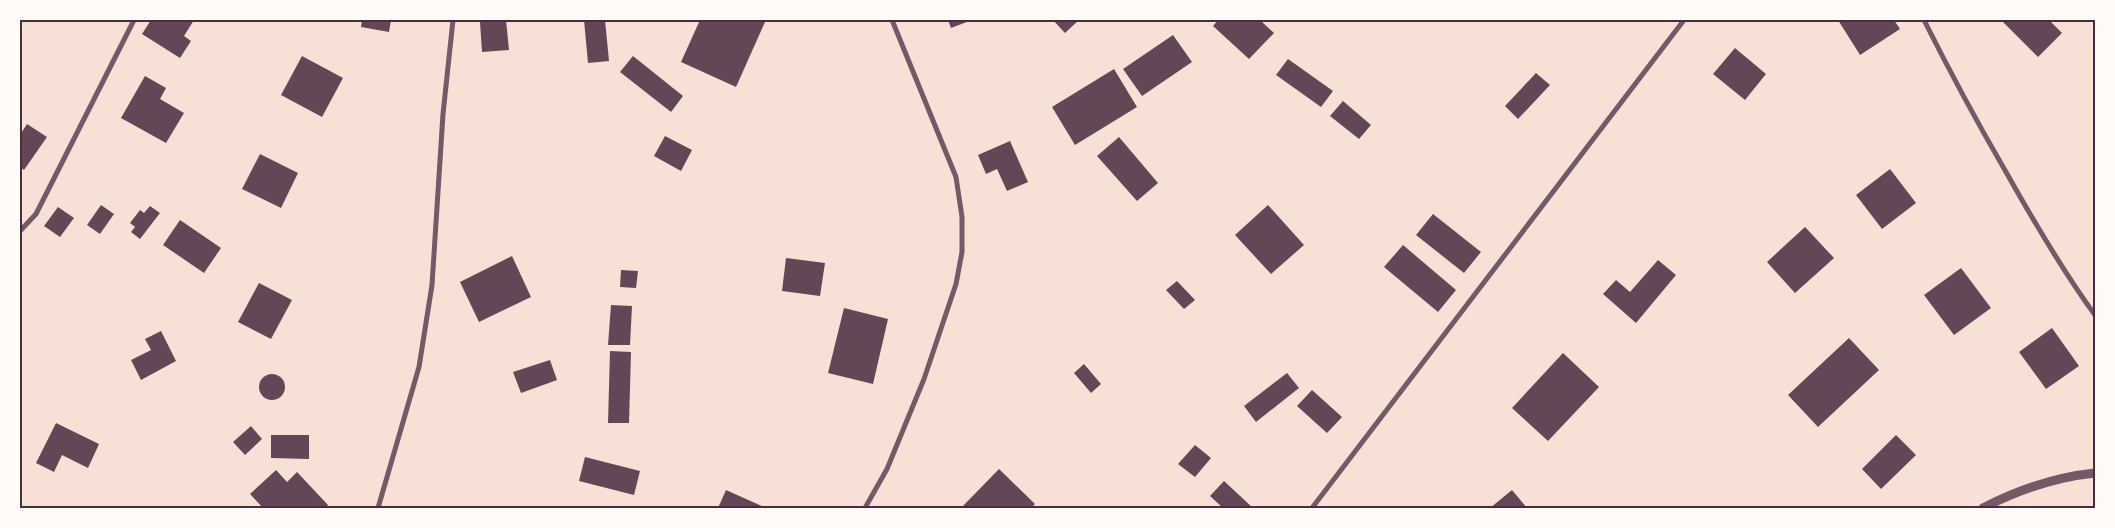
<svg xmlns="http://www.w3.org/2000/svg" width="2115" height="528" viewBox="0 0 2115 528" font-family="Cabin,sans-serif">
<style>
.building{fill:#644757}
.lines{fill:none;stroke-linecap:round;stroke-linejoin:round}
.minor{stroke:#755966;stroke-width:5}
.tertiary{stroke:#755966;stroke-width:9}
.neatline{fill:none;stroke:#4a2c40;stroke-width:2}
</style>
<rect width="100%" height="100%" fill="#f7e1d7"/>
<g class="building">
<path d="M151 20H194L184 36 191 41 180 58 142 34Z"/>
<path d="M362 20H391L389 32 361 27Z"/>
<path d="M506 20 509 50 482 52 480 22Z"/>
<path d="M584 20H605L609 61 588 63Z"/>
<path d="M700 20H760L765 22 736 87 681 62Z"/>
<path d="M948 20H972L951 28Z"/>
<path d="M1053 20H1079L1065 33Z"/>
<path d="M1218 20H1260L1274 33 1249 59 1213 26Z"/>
<path d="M1838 20H1894L1900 29 1860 55Z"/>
<path d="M2001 20H2049L2062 33 2038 57Z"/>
<path d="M1173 35 1192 62 1142 96 1123 69Z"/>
<path d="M1735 48 1766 74 1745 100 1713 74Z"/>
<path d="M302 56 343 78 322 117 281 95Z"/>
<path d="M633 56 683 96 671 112 620 72Z"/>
<path d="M1288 59 1333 91 1321 107 1276 75Z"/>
<path d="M1114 69 1137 107 1075 145 1052 107Z"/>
<path d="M1536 73 1550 85 1518 119 1505 106Z"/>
<path d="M145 76 166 88 160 99 184 113 166 143 121 118Z"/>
<path d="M1343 101 1371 125 1359 139 1330 116Z"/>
<path d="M27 124 47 137 24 170 20 167V135Z"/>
<path d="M665 136 692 150 681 171 654 156Z"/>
<path d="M1119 137 1158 183 1137 201 1097 156Z"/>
<path d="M1010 141 1028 182 1007 191 997 169 986 174 978 155Z"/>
<path d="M260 154 298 173 281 208 242 189Z"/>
<path d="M1890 169 1916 203 1882 229 1856 195Z"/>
<path d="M101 205 114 214 100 234 87 225Z"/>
<path d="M1268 205 1304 245 1271 274 1235 235Z"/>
<path d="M150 206 160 213 140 239 131 232 135 227 130 223 140 210 144 213Z"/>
<path d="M58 207 74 218 60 237 44 226Z"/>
<path d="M1433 214 1481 252 1464 273 1416 235Z"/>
<path d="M180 220 221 248 204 273 163 245Z"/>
<path d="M1805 227 1834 258 1795 293 1767 262Z"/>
<path d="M1403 245 1456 290 1438 312 1384 267Z"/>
<path d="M512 256 531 297 479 322 460 282Z"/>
<path d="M786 258 825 263 820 296 782 291Z"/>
<path d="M1658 260 1676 275 1636 323 1603 294 1616 280 1630 292Z"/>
<path d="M1961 268 1991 308 1954 335 1924 295Z"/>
<path d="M621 270 638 271 636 288 620 287Z"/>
<path d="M1177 281 1195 300 1184 309 1166 290Z"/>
<path d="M259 283 292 300 271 339 238 322Z"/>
<path d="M611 305 632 306 630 345H608Z"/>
<path d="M844 308 888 319 873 384 828 373Z"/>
<path d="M2052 328 2079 366 2046 389 2019 352Z"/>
<path d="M161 331 176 361 141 380 131 360 151 350 145 339Z"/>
<path d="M1849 338 1879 370 1818 427 1788 395Z"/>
<path d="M610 351 631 352 629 423H608Z"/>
<path d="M1563 353 1599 387 1548 441 1512 408Z"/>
<path d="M550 360 557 380 521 393 513 372Z"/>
<path d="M1084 364 1101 384 1091 393 1074 373Z"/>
<path d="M1287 373 1299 388 1256 422 1244 406Z"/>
<circle cx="272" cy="387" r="13"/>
<path d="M1312 390 1342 417 1327 433 1297 406Z"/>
<path d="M56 423 99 444 88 468 62 455 54 472 36 463Z"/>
<path d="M251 426 262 439 245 455 233 442Z"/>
<path d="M271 435H309V459L271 458Z"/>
<path d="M1896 435 1916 455 1881 489 1862 469Z"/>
<path d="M1195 445 1211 458 1195 477 1178 464Z"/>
<path d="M585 457 640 471 634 495 579 481Z"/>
<path d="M999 469 1035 504 1031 508H961Z"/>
<path d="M276 470 287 482 297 472 328 505 325 508H263L250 494Z"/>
<path d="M1224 481 1253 508H1223L1210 496Z"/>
<path d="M726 490 766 508H718Z"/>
<path d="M1512 490 1527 508H1490Z"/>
</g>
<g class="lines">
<g class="minor">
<path d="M1924 20C1950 72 1977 122 2006 172 2033 220 2062 270 2095 315"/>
<path d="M20 231 36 214 134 20"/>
<path d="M378 508 419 367 432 285 443 114 453 20"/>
<path d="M865 508 887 469 924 379 956 284 962 252V217L956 177 892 20"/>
<path d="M1312 508 1684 20"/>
</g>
<path class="tertiary" d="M1983 508C2018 490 2056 477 2095 473"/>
</g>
<rect width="2115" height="528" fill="none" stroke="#fffaf5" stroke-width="42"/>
<rect x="21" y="21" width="2073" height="486" class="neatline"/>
</svg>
